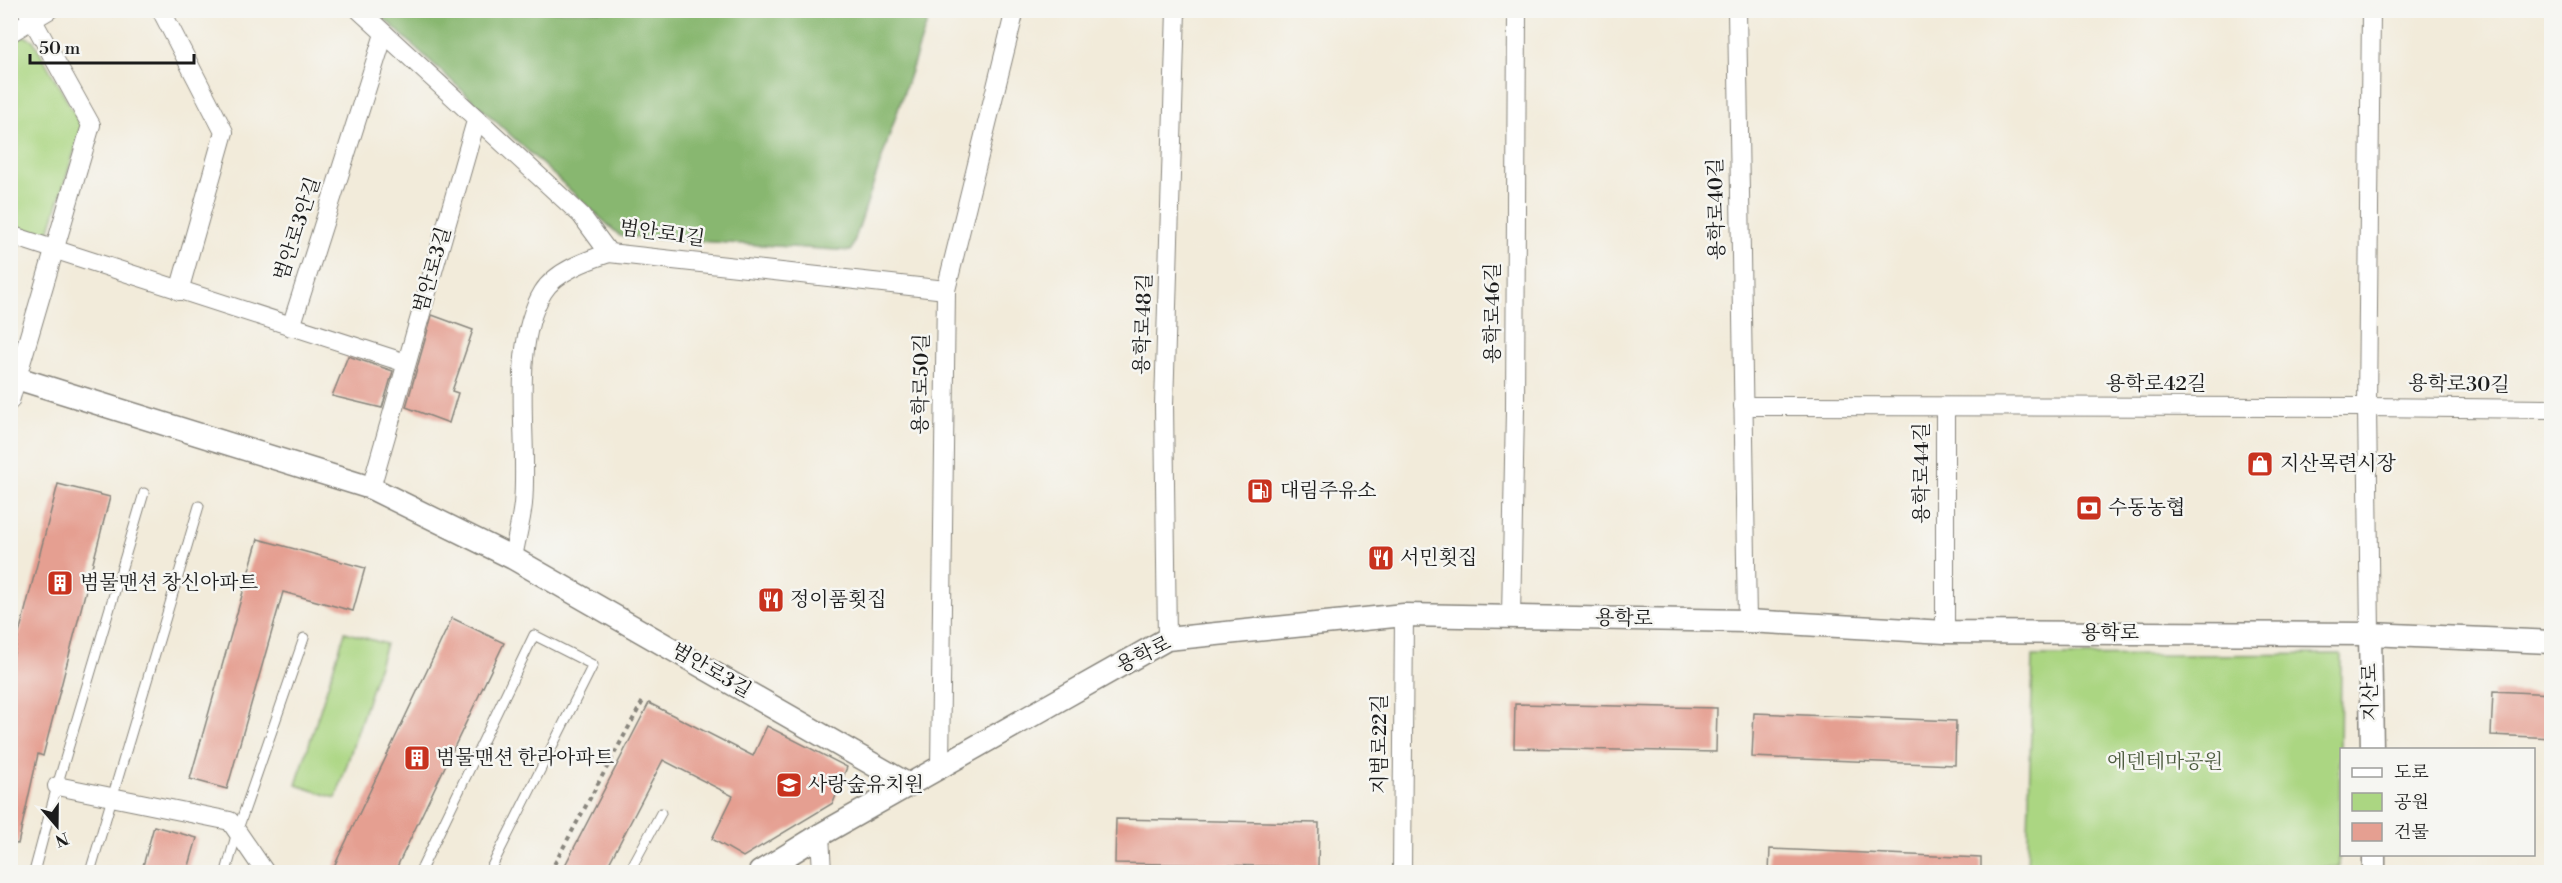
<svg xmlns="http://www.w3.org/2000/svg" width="2562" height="883" viewBox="0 0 2562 883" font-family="'Libre Bodoni','Noto Serif KR',serif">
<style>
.green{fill:#abd682;stroke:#64794f;stroke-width:1.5}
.forest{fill:#88b770;stroke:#526a46;stroke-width:1.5}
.building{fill:#e59f91}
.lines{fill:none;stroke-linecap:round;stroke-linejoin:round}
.service-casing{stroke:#87847b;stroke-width:11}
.minor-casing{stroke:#87847b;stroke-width:20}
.tertiary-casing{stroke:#87847b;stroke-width:25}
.path{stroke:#87847b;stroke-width:4;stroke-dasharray:4.5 4.5;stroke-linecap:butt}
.service{stroke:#fff;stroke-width:9}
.minor{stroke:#fff;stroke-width:18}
.tertiary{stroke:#fff;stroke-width:22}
.labels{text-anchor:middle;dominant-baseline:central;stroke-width:5;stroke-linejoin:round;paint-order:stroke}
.street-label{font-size:20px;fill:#1c1c1c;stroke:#f6f6f2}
.poi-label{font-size:20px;fill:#1c1c1c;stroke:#f6f6f2;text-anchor:start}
.park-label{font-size:20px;fill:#4e5d40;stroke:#f6f6f2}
</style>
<rect width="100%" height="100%" fill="#f6f6f2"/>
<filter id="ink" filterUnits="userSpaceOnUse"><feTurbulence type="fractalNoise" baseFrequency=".0167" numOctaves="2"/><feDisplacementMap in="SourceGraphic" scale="12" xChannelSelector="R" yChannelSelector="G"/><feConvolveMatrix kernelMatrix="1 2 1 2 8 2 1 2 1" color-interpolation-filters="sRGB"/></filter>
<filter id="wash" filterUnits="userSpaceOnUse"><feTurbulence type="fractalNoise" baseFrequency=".008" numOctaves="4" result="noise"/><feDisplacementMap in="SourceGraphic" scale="24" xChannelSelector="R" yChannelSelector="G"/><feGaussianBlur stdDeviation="1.35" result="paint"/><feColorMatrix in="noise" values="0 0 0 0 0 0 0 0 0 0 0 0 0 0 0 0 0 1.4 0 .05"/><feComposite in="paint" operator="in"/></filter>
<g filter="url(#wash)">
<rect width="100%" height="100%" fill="#f2ebda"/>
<g class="green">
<path d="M24 36 33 40 82 127 49 232 45 236 11 225 10 44Z"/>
<path d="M345 632 386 644 336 798 296 785Z"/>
<path d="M2341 654 2339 867 2027 871 2033 656Z"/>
</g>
<path class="forest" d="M376 11H931L851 251 620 236Z"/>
<g id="blocks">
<g class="building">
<path d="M432 315 473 330 452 391 458 393 449 423 406 407Z"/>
<path d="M348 356 393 371 382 408 332 396Z"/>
<path d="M58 484 110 497 43 756 38 754 18 844 10 843V668Z"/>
<path d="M258 539 365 568 353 611 283 592 227 789 190 779Z"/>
<path d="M452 618 504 643 394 873H331Z"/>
<path d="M2493 691 2552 694V738L2491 735Z"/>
<path d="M649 703 753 756 767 726 847 767 833 803 743 857 712 839 733 796 663 760 604 873H561Z"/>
<path d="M1515 704 1717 708 1716 752 1514 748Z"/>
<path d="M1754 713 1956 721 1955 765 1752 757Z"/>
<path d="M1116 819 1319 823 1318 867 1115 863Z"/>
<path d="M154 826 197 838 187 873H141Z"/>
<path d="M1770 849 1981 858V873H1769Z"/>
</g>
</g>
</g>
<g filter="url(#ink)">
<use href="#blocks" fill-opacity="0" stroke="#87847b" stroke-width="1.5"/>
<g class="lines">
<defs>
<g id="service">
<path d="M34 872 57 786 144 493"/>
<path d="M90 872 199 506"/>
<path d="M226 872 237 832 304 638"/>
<path d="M420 872 534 635 593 665 489 872"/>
<path d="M629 872 661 813"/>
</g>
<g id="minor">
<path d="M161 10 224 132 179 291"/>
<path d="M359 10 581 215 609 253 946 290"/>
<path d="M1737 10 1747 621"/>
<path d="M10 33 49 10"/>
<path d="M10 235 406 363"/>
<path d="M291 327 384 34"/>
<path d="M10 401 91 125 27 10"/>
<path d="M1743 406 2367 407 2552 409"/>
<path d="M1945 407V632"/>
<path d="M371 488 476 121"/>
<path d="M513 558C516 540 521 522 523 504 529 439 509 348 543 292 556 271 588 260 609 253"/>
<path d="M1511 617 1515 409 1517 10"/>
<path d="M2370 634 2367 407 2371 10"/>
<path d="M1167 639 1164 405 1176 10"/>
<path d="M940 767 946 290 1015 10"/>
<path d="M57 786 230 821 265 872"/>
<path d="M820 835 822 872"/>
<path d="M1402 872 1404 615"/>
</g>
<g id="tertiary">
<path d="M10 376 371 488 513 558 909 785"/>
<path d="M2370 634 2372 750"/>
<path d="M2374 854V872"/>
<path d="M760 872 820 835 1167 639 1404 615 1747 621 1945 632 2370 634 2552 642"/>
</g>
</defs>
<use href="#service" class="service-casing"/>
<use href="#minor" class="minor-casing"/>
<use href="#tertiary" class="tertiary-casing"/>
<path class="path" d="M550 872 644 699"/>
<use href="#service" class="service"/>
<use href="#minor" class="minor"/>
<use href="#tertiary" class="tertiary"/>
</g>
</g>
<defs>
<symbol id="shop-square" viewBox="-11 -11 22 22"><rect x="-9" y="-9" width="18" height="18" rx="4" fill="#c8321e" stroke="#f6f6f2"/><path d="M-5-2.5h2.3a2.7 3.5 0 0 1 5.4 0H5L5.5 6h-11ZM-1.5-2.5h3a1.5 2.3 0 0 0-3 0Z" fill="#fff"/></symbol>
<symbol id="fuel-square" viewBox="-11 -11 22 22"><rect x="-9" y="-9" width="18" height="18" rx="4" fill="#c8321e" stroke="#f6f6f2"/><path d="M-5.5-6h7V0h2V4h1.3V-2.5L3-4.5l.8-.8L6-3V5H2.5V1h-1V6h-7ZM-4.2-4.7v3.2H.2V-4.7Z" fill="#fff"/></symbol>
<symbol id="bank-square" viewBox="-11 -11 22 22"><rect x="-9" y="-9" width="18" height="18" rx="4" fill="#c8321e" stroke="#f6f6f2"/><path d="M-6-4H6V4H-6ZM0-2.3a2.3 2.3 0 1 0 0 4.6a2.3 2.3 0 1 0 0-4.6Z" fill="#fff"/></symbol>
<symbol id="restaurant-square" viewBox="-11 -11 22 22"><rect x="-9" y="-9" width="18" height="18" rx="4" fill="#c8321e" stroke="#f6f6f2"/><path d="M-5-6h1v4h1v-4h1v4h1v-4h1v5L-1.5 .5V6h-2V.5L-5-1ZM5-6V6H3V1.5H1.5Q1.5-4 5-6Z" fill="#fff"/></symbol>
<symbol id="building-square" viewBox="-11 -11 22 22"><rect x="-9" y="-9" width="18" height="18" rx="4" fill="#c8321e" stroke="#f6f6f2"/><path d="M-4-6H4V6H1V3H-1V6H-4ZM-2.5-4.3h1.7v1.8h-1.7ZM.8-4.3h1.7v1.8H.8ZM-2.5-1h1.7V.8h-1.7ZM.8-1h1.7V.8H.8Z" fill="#fff"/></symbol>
<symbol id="school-square" viewBox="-11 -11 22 22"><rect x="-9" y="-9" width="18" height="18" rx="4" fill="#c8321e" stroke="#f6f6f2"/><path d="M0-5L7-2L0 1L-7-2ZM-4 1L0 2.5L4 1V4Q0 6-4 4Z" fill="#fff"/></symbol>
</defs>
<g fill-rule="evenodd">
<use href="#shop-square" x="2245" y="449" width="30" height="30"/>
<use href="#fuel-square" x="1245" y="476" width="30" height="30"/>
<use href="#bank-square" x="2074" y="493" width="30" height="30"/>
<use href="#restaurant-square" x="1366" y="543" width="30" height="30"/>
<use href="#building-square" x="45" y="568" width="30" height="30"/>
<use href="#restaurant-square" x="756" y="585" width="30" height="30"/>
<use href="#building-square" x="402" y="743" width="30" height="30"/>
<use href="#school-square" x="774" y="770" width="30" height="30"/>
</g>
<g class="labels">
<g class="street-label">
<text transform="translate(1717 209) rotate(-91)">용학로40길</text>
<text transform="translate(298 229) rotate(-72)">범안로3안길</text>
<text transform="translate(662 234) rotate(8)">범안로1길</text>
<text transform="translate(433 270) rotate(-74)">범안로3길</text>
<text transform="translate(1493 313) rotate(-90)">용학로46길</text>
<text transform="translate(1144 324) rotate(-88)">용학로48길</text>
<text transform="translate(922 384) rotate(-89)">용학로50길</text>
<text x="2156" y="384">용학로42길</text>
<text transform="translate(2459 385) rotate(1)">용학로30길</text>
<text transform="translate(1922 473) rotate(-90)">용학로44길</text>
<text transform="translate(1624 619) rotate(1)">용학로</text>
<text x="2110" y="633">용학로</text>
<text transform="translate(1144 655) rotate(-26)">용학로</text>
<text transform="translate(711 671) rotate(30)">범안로3길</text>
<text transform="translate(2371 692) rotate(-91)">지산로</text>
<text transform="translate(1380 744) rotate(-90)">지범로22길</text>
</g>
<g class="poi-label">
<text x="2280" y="464">지산목련시장</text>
<text x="1280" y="491">대림주유소</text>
<text x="2108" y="508">수동농협</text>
<text x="1400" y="558">서민횟집</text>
<text x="80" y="583">범물맨션 창신아파트</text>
<text x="790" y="600">정이품횟집</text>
<text x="436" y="758">범물맨션 한라아파트</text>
<text x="808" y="785">사랑숲유치원</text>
</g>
<g class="park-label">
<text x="2165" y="762">에덴테마공원</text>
</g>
</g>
<rect width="2562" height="883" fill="none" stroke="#f6f6f2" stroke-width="36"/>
<rect x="2340" y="748" width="195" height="108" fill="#f6f6f2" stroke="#9f9f9c" stroke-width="1.5"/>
<rect x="2352" y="768" width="30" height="9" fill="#ffffff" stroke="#9f9f9c" stroke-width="1.5"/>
<text x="2394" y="778" font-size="18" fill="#1c1c1c">도로</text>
<rect x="2352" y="793" width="30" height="18" fill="#abd682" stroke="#9f9f9c" stroke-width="1.5"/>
<text x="2394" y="808" font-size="18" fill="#1c1c1c">공원</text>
<rect x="2352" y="823" width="30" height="18" fill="#e59f91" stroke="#9f9f9c" stroke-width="1.5"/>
<text x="2394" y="838" font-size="18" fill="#1c1c1c">건물</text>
<g transform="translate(57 826) rotate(160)" stroke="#f6f6f2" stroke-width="4.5" paint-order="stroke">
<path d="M0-4.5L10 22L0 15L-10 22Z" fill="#1c1c1c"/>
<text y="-9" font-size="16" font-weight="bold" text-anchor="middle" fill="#1c1c1c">N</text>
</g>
<path d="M30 54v9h164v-9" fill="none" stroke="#1c1c1c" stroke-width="3"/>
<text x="39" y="54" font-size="18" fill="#1c1c1c" stroke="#f6f6f2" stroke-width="4.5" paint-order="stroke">50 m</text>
</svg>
